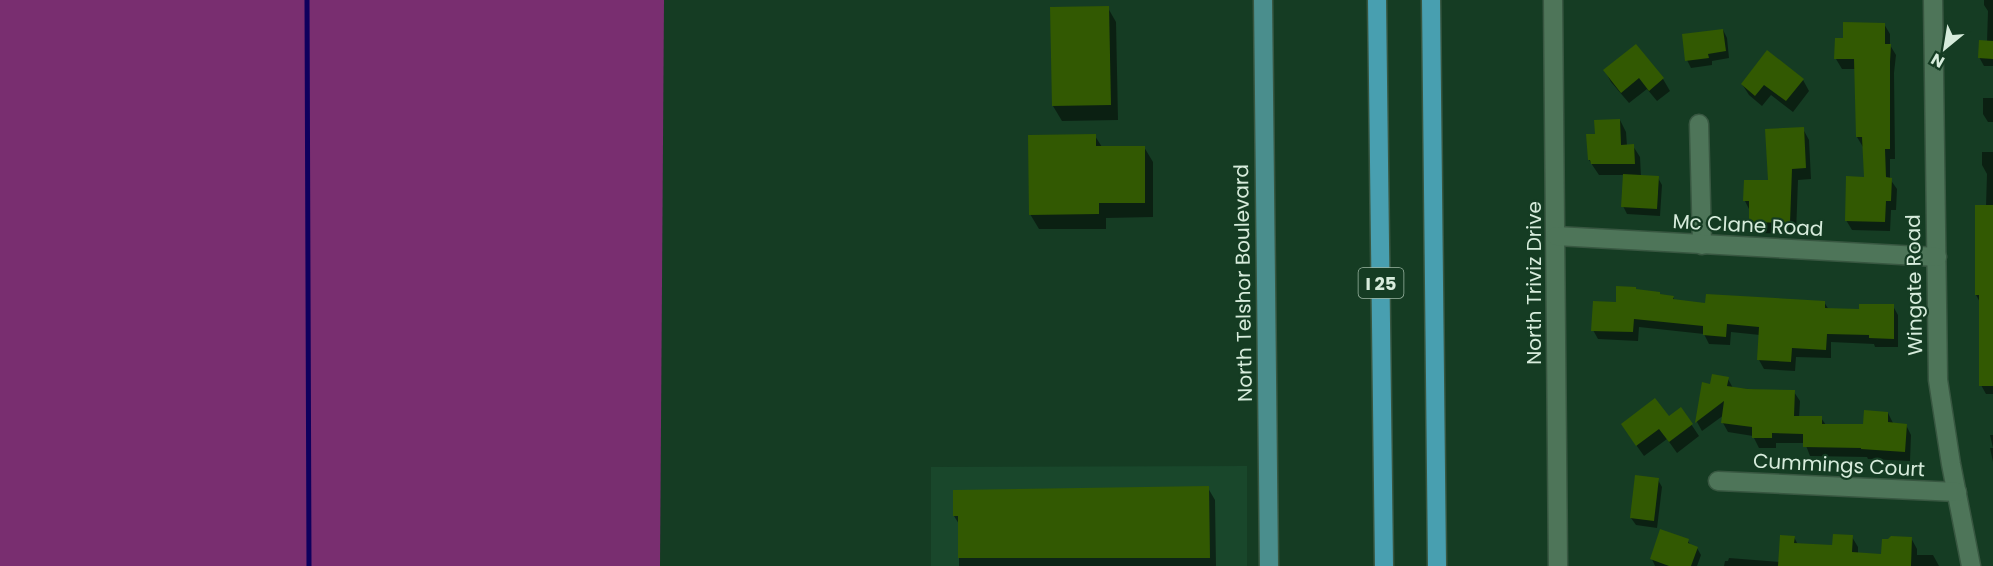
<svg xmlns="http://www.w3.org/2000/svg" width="1993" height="566" viewBox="0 0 1993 566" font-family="Poppins,sans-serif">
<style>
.built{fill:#19472b}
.green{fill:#792e70}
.shadow{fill:#0007}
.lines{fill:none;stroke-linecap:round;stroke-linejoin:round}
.stream{stroke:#0f005d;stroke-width:5}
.building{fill:#325902}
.minor-casing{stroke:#385741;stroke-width:21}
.major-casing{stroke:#385741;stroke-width:21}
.highway-casing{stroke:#385741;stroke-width:21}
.minor{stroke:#4e7559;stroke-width:18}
.major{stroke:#4a8e8d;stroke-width:18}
.highway{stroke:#489fb0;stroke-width:18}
.labels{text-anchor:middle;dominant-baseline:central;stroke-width:4.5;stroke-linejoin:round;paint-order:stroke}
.shield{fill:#153c23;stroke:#9db7a4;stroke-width:1.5}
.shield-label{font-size:18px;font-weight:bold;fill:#d7ecdc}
.street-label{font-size:20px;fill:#d7ecdc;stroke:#153c23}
</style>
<rect width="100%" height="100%" fill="#153c23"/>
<path class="built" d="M1247 466V566H931V467Z"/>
<path class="green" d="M0 0H664L660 566H0Z"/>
<g class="shadow">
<path d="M1982 0H1993V66H1984L1979 57 1987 42 1988 11 1984 5V0Z"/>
<path d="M1108 8 1116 22 1118 120 1062 121 1053 106Z"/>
<path d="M1884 24 1890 34V45L1896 55 1894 73 1895 159H1890V179L1897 189 1896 210H1891L1890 231 1852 230 1846 220 1866 178 1863 147 1857 137 1856 69H1842L1836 59 1844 39Z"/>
<path d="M1723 30 1727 38 1729 58 1712 61V65L1691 68 1687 60Z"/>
<path d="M1636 46 1663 79 1670 91 1657 101 1647 89 1629 103 1611 82 1605 71Z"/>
<path d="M1803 80 1809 91 1793 112 1771 95 1762 106 1749 95 1742 84Z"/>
<path d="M1983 98H1993V122H1988L1983 114Z"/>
<path d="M1620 120 1626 132 1627 146H1633L1640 157 1641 177 1658 178 1662 185 1660 216 1627 214 1623 206 1625 175H1599L1589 160 1588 136 1596 135Z"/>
<path d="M1803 129 1809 140 1811 179 1798 180 1796 234 1757 233 1750 222V211L1745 201 1769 182Z"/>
<path d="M1095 136 1102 147H1144L1153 162V217L1106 218V229H1039L1030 214Z"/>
<path d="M1982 152H1993V394H1986L1981 385V304L1976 295V206H1986L1987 174 1982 165Z"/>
<path d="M1637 291 1673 297 1675 301 1707 305 1824 302 1829 310 1860 311 1893 306 1898 315V347H1875L1874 344 1831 342V358L1796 357 1795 371 1764 369 1759 360 1760 335 1731 332 1730 345 1709 344 1704 334 1639 327 1638 341 1598 339 1593 330 1617 304Z"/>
<path d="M1728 379 1733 388 1794 392 1800 401 1799 418H1821L1826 425 1864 426 1888 413 1893 423 1906 425 1911 435 1910 461 1868 459 1867 457 1810 456 1805 443H1776V448H1759L1753 436 1728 432 1723 423 1724 415 1702 431 1697 422 1703 384 1711 385Z"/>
<path d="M1681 409 1699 436 1677 453 1667 439 1644 456 1629 435 1669 418Z"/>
<path d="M1990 435H1993V462L1990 448H1993Z"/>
<path d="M1658 480 1662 487 1657 528 1636 525 1631 518Z"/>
<path d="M1208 488 1215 500 1216 566H959V524L954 516Z"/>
<path d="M1794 537 1798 545 1834 547 1852 537 1858 547V554L1883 556 1911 538 1917 549V555H1933L1939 566H1724L1725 561H1728L1729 558 1780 562Z"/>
<path d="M1688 541 1691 546 1697 548 1701 555 1697 566H1655L1652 559Z"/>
</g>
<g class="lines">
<path class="stream" d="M307 0 309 566"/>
</g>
<g class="building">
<path d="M1109 6 1111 105 1052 106 1050 7Z"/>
<path d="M1843 22 1885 23V44H1891L1890 62V149H1885L1886 177 1892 178 1891 201H1886L1885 222 1845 221 1846 176 1864 177 1862 137H1856L1854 59H1834L1835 38H1843Z"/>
<path d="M1723 29 1726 51 1708 54 1709 58 1685 61 1682 34Z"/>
<path d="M1979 40 1993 41V59L1978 58Z"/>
<path d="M1636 44 1664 78 1649 91 1639 78 1621 93 1603 70Z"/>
<path d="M1767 50 1804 79 1786 101 1764 85 1755 96 1741 84Z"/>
<path d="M1620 119 1621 145 1634 144 1635 164H1591L1590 160H1588L1586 134H1595L1594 120Z"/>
<path d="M1804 127 1806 168 1792 169 1790 223 1749 222V201H1743L1744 180H1768L1765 129Z"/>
<path d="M1096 134V146H1145V203H1099V214L1029 215 1028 135Z"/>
<path d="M1623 174 1659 176 1657 209 1621 207Z"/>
<path d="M1975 205H1993V386H1979V295H1975Z"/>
<path d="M1616 286 1636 287V289L1660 292V294L1674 296 1673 299 1705 303 1706 294 1825 301V308L1859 309V304H1894V339L1869 338V335L1827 334 1826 350 1792 348 1791 362 1757 360 1759 327 1727 324 1726 337 1703 335V326L1634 319 1633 332 1591 331 1593 301 1616 302Z"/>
<path d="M1712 374 1729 377 1727 386 1748 389 1795 390 1794 416H1822V424H1863L1864 410 1888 412V422L1907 424 1905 452 1861 449V448L1803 447V434L1772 433V438H1752V427L1721 423 1724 401 1695 423 1702 382 1710 384Z"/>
<path d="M1655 398 1669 416 1681 407 1693 424 1669 442 1659 429 1636 446 1621 424Z"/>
<path d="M1635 475 1659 478 1654 521 1630 518Z"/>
<path d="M1209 486 1210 558H958V516H953V490Z"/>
<path d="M1660 529 1689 539 1688 543 1698 547 1691 566H1669L1650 559Z"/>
<path d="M1833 534 1853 535 1852 552 1881 554 1882 539H1888L1891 536 1912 537 1911 566H1778L1780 535 1795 536 1794 543 1832 545Z"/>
</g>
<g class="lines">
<defs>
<g id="minor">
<path d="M1553 0 1558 566"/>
<path d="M1933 0 1938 380 1951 464 1971 566"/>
<path d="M1699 124 1702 245"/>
<path d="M1556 236 1937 257"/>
<path d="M1718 481 1957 492"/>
</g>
<path id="major" d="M1263 0 1269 566"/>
<g id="highway">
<path d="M1377 0 1384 566"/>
<path d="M1431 0 1437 566"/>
</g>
</defs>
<use href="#minor" class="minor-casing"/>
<use href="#major" class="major-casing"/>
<use href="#highway" class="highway-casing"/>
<use href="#minor" class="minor"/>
<use href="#major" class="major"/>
<use href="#highway" class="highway"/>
</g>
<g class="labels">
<rect class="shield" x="1358.5" y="268" width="45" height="30" rx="4.5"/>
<g class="shield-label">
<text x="1381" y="283">I 25</text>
</g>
<g class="street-label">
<text transform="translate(1748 225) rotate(3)">Mc Clane Road</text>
<text transform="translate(1243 283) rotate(-91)">North Telshor Boulevard</text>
<text transform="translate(1534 283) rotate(-90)">North Triviz Drive</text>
<text transform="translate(1914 285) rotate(-91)">Wingate Road</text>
<text transform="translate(1839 465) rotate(3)">Cummings Court</text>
</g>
</g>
<g transform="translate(1945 48) rotate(210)" stroke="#153c23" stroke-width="4.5" paint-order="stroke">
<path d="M0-4.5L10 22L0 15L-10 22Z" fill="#d7ecdc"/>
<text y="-9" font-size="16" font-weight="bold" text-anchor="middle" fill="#d7ecdc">N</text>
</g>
</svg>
